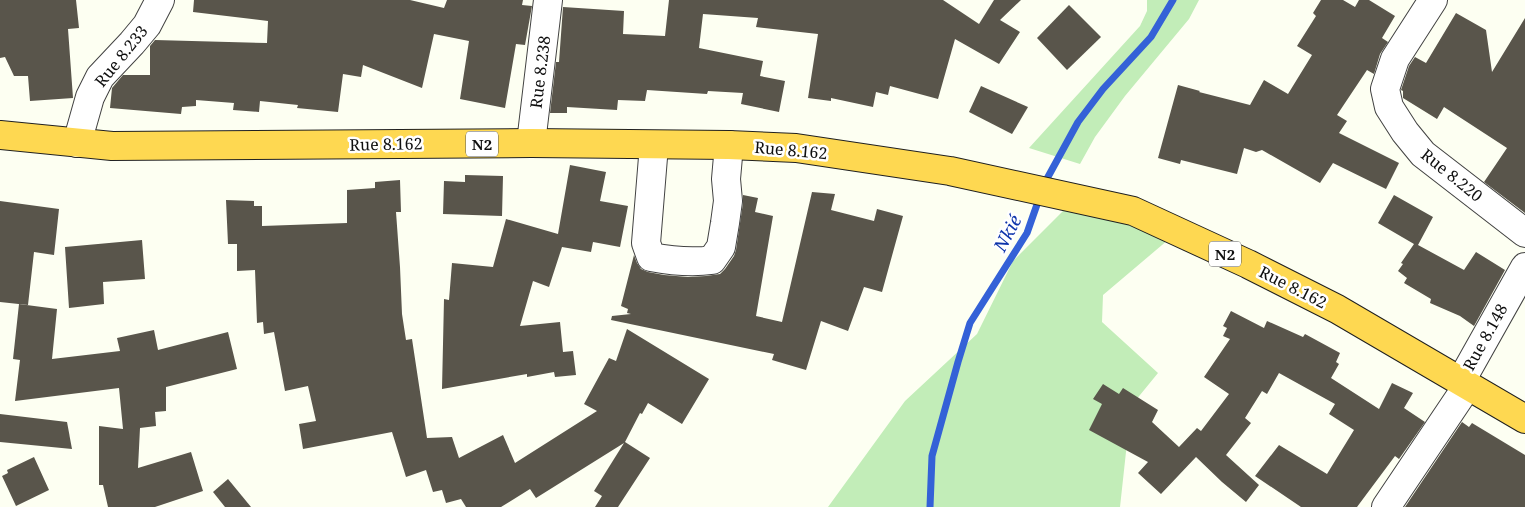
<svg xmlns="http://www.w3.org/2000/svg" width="1525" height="507" viewBox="0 0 1525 507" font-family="'Noto Serif',serif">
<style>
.green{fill:#c2edb8}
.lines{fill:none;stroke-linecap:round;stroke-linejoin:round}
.stream{stroke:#3461d7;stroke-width:7}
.building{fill:#59554b}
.minor-casing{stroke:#424242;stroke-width:30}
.highway-casing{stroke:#202020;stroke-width:30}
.minor{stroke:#fff;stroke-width:28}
.highway{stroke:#fed851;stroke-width:28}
.labels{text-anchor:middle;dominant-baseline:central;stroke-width:5;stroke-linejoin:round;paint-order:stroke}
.shield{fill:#fff;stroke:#575757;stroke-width:1}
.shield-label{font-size:15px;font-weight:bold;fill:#0f0f0f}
.street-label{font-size:16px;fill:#0f0f0f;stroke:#fff}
.water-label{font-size:18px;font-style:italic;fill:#0e34ab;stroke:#fff}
</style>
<rect width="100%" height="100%" fill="#fdfff2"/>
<g class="green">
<path d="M1147 0H1199L1189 19 1125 96 1095 137 1080 164 1029 148 1140 26 1147 11Z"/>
<path d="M1072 202 1188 223 1103 295 1102 322 1158 373 1131 406 1120 507H828L905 401 977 334 1013 261Z"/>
</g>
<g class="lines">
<g class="stream">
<path d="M1043 186 1078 122 1103 89 1151 37 1173 0"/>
<path d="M930 507 932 456 958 362 970 323 1027 233 1040 196"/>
</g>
</g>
<g class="building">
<path d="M0 0H76L79 28 68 29 73 98 30 101 28 76H14L5 57 0 58Z"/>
<path d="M194 0H410L444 8 447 0H523L522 5 532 6 525 45 516 44 505 108 460 99 469 41 434 34 422 88 363 65 361 77 343 74 338 112 297 108 298 105 260 101 259 112 233 110 234 103 196 100V106L182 107 181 114 110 108 112 88 123 75H150V46L155 40 267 43 268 21 193 12Z"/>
<path d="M669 0H943L979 24 994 0H1021L1000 20 1020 32 999 64 955 39 938 99 890 86 888 95 876 92 873 107 831 98V101L808 98 818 34 756 27 758 18 703 14 699 48 763 61 760 76 785 81 779 112 741 104 743 93 708 91 707 94 647 90 645 101 618 100 617 110 567 107V113H550L556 62H559L563 7 624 11 623 34 665 36Z"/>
<path d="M1321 0H1343L1355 7 1359 0H1369L1395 16 1382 38 1388 42 1380 54 1374 74 1367 70 1337 115 1347 121 1339 133 1399 163 1386 189 1333 163 1320 183 1262 150 1256 152 1244 148 1237 174 1181 160 1180 164 1158 158 1178 85 1200 91 1199 92 1250 105 1264 80 1288 94 1312 55 1297 46 1316 16 1313 13Z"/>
<path d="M1069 5 1101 37 1067 70 1037 38Z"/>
<path d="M1456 13 1486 30 1492 72 1525 18V213L1484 182 1507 148 1444 107 1437 119 1403 98V91L1401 90 1409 66 1415 57 1426 63Z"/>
<path d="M981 86 1028 107 1012 134 969 112Z"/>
<path d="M570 165 606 172 600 201 628 206 620 247 593 242 591 252 562 247 549 287 533 281 520 326 560 322 563 352 573 351 576 375 555 377 554 372 527 377V374L442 389 444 299 449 300 452 263 493 267 506 219 558 234Z"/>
<path d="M465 175 503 176 502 216 443 214 444 181 465 182Z"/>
<path d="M400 180 401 212H396L400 267 402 314 406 340 412 339 427 438 452 437 459 458 503 435 515 463 597 411 584 404 609 358 616 361 627 329 709 379 682 424 648 403 642 414 640 413 625 442 650 458 618 507H595L602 496 594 491 624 443 536 498 530 489 501 507H466L461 499 446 503 442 490 433 492 426 470 406 477 392 432 303 449 299 424 316 421 308 386 285 391 274 332 264 334 263 322 257 323 255 270 237 271V244H228L226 200 254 201V206H262V226L347 223V190L375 188V182Z"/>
<path d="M812 192 835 194 831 210 874 221 877 209 903 216 882 292 864 287 848 331 821 321 806 370 772 360 774 354 611 320 612 316 631 314 627 313 628 309 621 306 634 255 637 263 641 269 648 272 664 275 688 277 706 276 720 274 725 269 734 256 736 250 743 203V195L758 198 755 212 773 216 756 316 782 322Z"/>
<path d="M1394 195 1433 217 1418 245 1464 270 1476 252 1505 270 1474 326 1460 316 1430 303 1431 299 1404 283 1407 278 1398 271 1403 264 1401 263 1414 244 1378 223Z"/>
<path d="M0 201 59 209 54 255 34 252 28 305 0 302Z"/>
<path d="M142 240 145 279 103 282 104 304 69 308 65 247Z"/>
<path d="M19 304 57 309 52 359 120 351 117 338 154 330 158 350 228 332 237 369 166 387V411L155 412 156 426 140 428 138 468 191 452 203 491 155 507H108L103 485H99V426L123 429 119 388 15 401 20 360 13 359Z"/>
<path d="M1231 311 1264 328 1267 321 1303 337 1305 334 1340 353 1336 362 1339 364 1331 378 1379 409 1392 383 1413 393 1404 408 1425 422 1399 459 1395 456 1357 507H1301L1255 476 1279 445 1327 474 1354 430 1329 414 1335 404 1279 373 1267 394 1262 391 1245 418 1251 423 1226 455 1259 485 1246 502 1222 482 1196 457 1161 494 1138 473 1148 462 1089 430 1102 404 1093 399 1103 384 1119 394 1123 388 1158 410 1152 422 1179 447 1197 428 1201 431 1229 394 1204 377 1230 339 1223 336 1227 328 1223 326Z"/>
<path d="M0 414 67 422 72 449 0 442Z"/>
<path d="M1462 422 1469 427 1472 423 1525 455V507H1405Z"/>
<path d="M34 457 49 490 16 506 2 476 8 473 7 470Z"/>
<path d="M228 479 251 507H225L213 492Z"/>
</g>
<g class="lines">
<defs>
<g id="minor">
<path d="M1433 0 1395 59 1385 89 1389 107 1405 132 1423 154 1525 233"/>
<path d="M77 143 90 97 100 77 132 43 147 25 160 0"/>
<path d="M531 143 548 0"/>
<path d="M654 145 646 243 651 257C672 261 691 263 712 260L721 247 725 223 728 201 726 179 729 145"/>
<path d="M1461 381 1525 267"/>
<path d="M1386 507 1468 385"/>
</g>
<path id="highway" d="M0 135 112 146 531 143 729 145 796 148 950 171 1133 211 1248 264 1337 309 1525 419"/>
</defs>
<use href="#minor" class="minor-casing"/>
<use href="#highway" class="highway-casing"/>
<use href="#minor" class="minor"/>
<use href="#highway" class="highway"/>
</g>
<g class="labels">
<g class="shield">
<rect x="466" y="131.5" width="32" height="25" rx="4"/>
<rect x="1209" y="241.5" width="32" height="25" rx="4"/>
</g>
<g class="shield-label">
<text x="482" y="144">N2</text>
<text x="1225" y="254">N2</text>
</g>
<g class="street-label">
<text transform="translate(121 56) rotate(-51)">Rue 8.233</text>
<text transform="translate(540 72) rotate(-83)">Rue 8.238</text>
<text transform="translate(386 144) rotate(-1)">Rue 8.162</text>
<text transform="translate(791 150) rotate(5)">Rue 8.162</text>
<text transform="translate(1452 175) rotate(39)">Rue 8.220</text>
<text transform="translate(1293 287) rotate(27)">Rue 8.162</text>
<text transform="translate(1485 337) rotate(-61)">Rue 8.148</text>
</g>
<g class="water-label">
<text transform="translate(1007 233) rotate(-62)">Nkié</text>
</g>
</g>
</svg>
